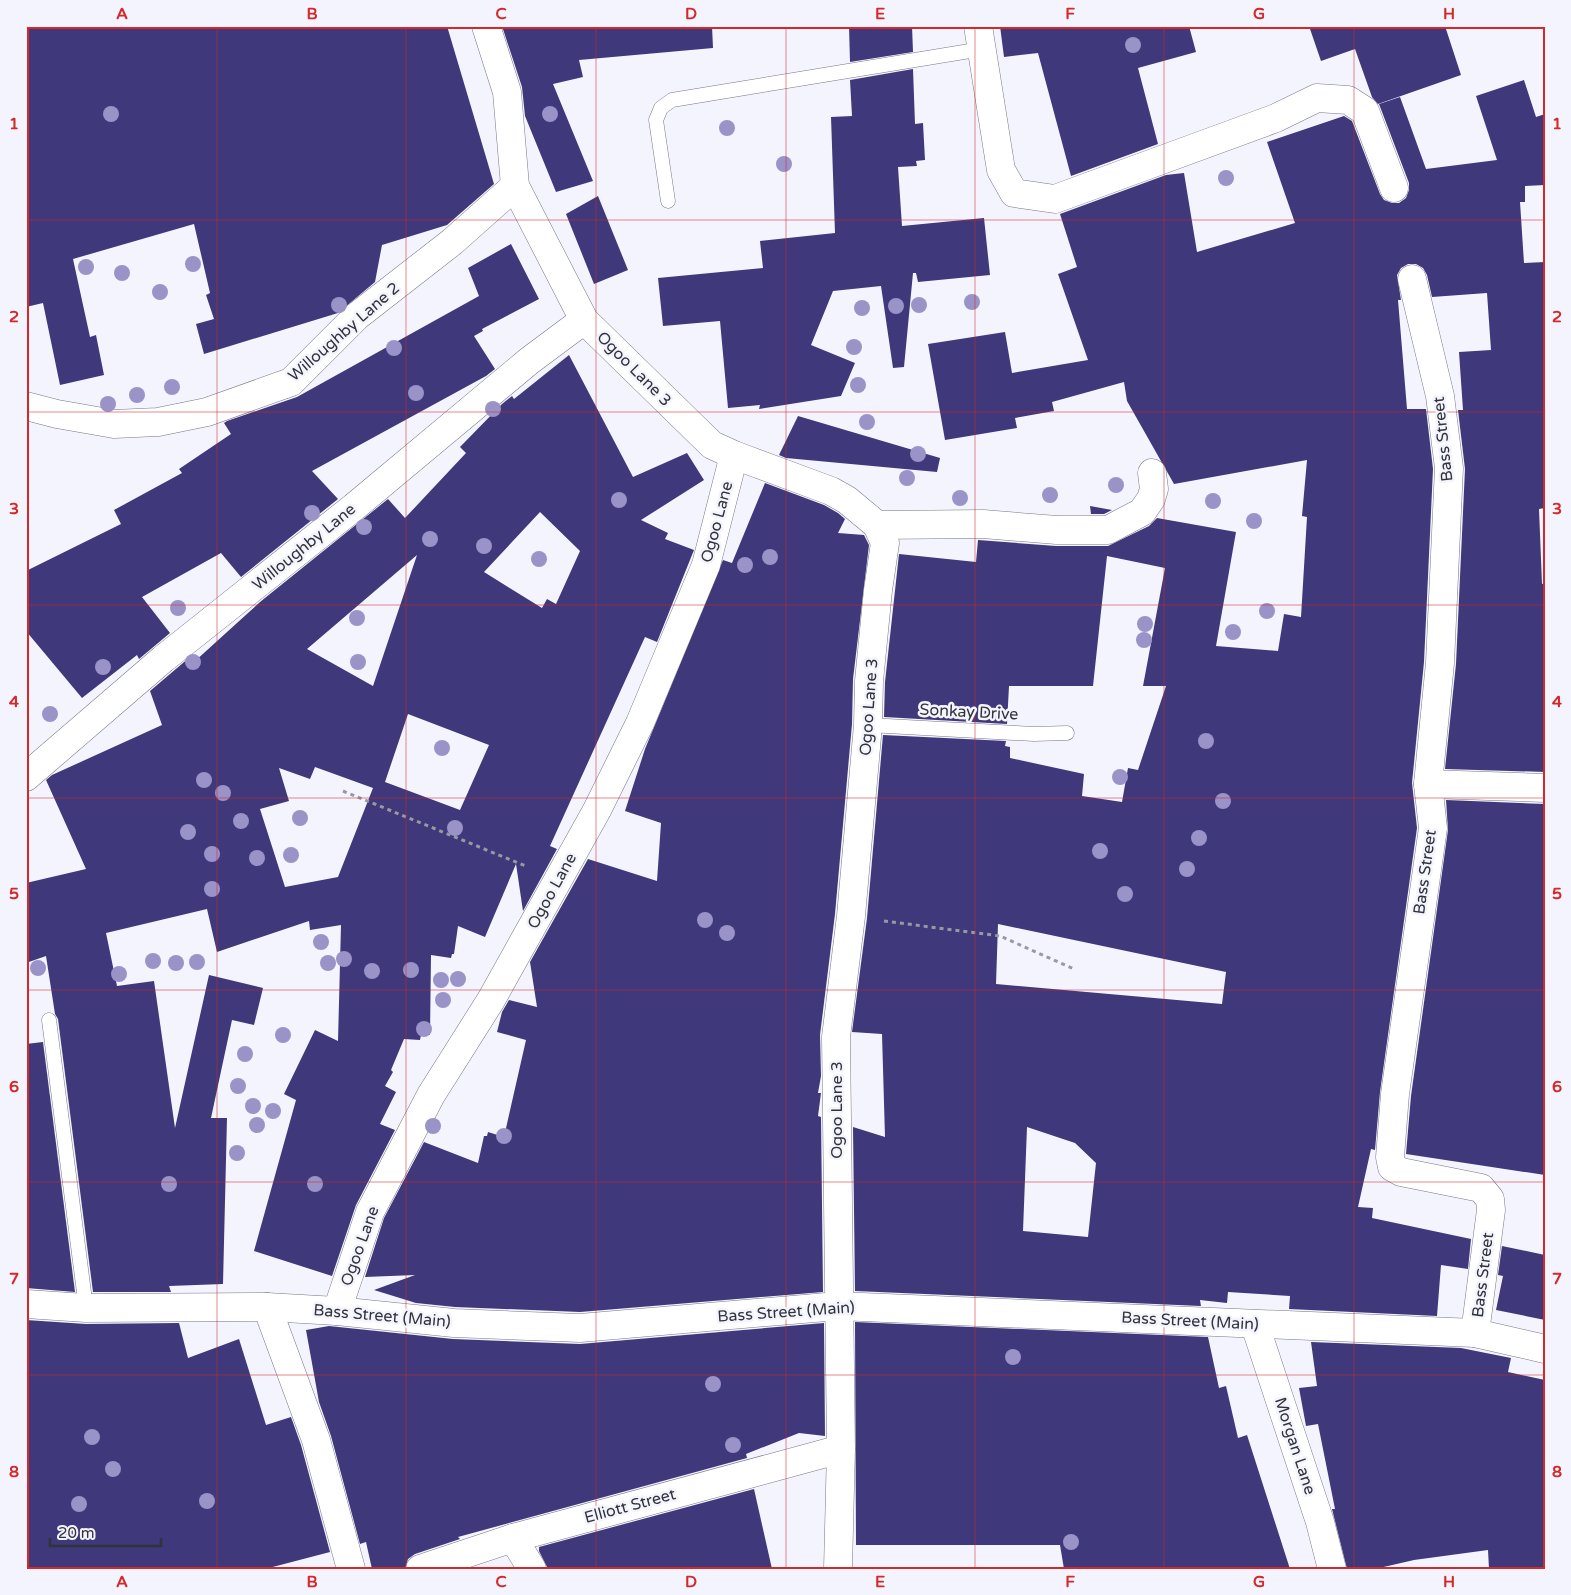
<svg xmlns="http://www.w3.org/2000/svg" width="1571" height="1595" viewBox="0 0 1571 1595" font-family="'Varela Round',sans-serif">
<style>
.building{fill:#3f387a;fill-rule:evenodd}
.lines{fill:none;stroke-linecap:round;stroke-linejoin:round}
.service-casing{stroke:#777787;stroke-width:15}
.minor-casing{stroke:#777787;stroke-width:29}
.path{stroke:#9999a2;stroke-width:3;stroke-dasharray:4 4;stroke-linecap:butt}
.service{stroke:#fff;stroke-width:14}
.minor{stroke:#fff;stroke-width:28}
.tree{fill:#9993c8}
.grid{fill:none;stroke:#d62828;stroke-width:1;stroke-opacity:0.55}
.labels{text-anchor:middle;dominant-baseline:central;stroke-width:5;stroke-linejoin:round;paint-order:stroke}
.street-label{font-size:16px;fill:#323239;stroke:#f4f4ff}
.neatline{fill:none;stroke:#d62828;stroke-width:2}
.grid-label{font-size:16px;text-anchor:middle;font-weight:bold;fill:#d62828}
</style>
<rect width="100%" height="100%" fill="#f4f4ff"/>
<g class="building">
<path d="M26 26H447L494 184 447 225 382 245 375 282 338 313 204 354 196 324 214 319 206 295 210 293 194 224 73 259 90 337 96 335 104 375 60 385 43 303 26 307Z"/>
<path d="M502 26H712L713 48 579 60 583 77 553 84 593 181 556 192 525 116 522 87Z"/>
<path d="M849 26H912L913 52 850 62Z"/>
<path d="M1000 26H1189L1196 52 1138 68 1158 144 1071 176 1038 53 1004 57Z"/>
<path d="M1309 26H1445L1461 75 1378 104 1372 97 1355 49 1321 61Z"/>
<path d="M913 69 915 124 923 123 925 160 916 161 917 166 898 167 902 226 984 218 990 275 918 282 916 273H913L904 367 893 368 881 286 833 291 811 345 855 363 841 396 759 409 760 405 728 408 720 321 663 326 658 278 763 268 760 241 835 233 831 117 852 116 850 80Z"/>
<path d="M1524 80 1536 117 1545 114V185L1525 186V202H1520L1524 263 1545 262V508L1539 509 1542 584 1545 583V772L1445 769 1456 664 1465 469 1458 410H1463L1459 352 1491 350 1487 293 1432 297 1427 275 1423 268 1416 264H1408L1401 268 1397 275 1401 300H1398L1407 409H1426L1433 469 1424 662 1412 783 1417 828 1380 1092 1375 1150 1371 1149 1358 1207 1373 1208 1372 1218 1471 1239 1468 1269 1441 1265 1437 1316 1289 1309 1290 1296 1228 1292 1227 1303 1200 1300 1201 1306 855 1291 853 1127 885 1137 882 1034 852 1032 867 918 883 735 1006 741 1005 746 1010 747V758L1084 774 1082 796 1122 802 1128 768 1138 770 1166 686H1143L1165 568 1107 556 1093 686H1009L1007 724 884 717 885 682 899 554 976 562 978 540 1056 546H1108L1149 526 1157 518 1236 532 1216 646 1278 651 1284 614 1301 617 1307 517 1302 516 1307 460 1174 484 1127 401 1124 382 1052 402 1054 411 1015 418 1017 428 945 440 928 344 1005 332 1012 373 1088 360 1058 274 1077 267 1060 214 1166 175 1184 173 1197 252 1295 223 1267 142 1344 116 1352 121 1380 194 1384 200 1392 203H1399L1406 198 1409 190V183L1379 104 1400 97 1426 169 1497 160 1476 96ZM998 924 1226 972 1222 1004 996 984ZM1027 1127 1075 1143 1096 1163 1088 1237 1023 1231Z"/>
<path d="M598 196 628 270 594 284 566 214Z"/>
<path d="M511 244 539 299 482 329 483 331 474 336 495 369 486 376 312 471 338 499 241 577 221 553 142 597 170 633 139 659 137 655 82 698 26 631V571L121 524 114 510 182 473 179 469 231 434 224 423 227 421 297 397 479 296 468 268Z"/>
<path d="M569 355 633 477 687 453 704 480 641 520 668 533 665 539 694 550 657 642 645 637 550 846 557 849 523 911 516 864 485 937 458 926 454 954H452L451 958 431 955 430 1035H421L420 1040 404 1039 391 1070 393 1072 385 1086 396 1092 380 1124 395 1130 356 1205 332 1276 254 1251 296 1100 284 1094 315 1030 338 1041 341 925 310 930 309 921 217 952 207 909 106 933 117 986 154 981 175 1128 209 975 263 988 254 1025 232 1020 211 1118H227L223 1284 169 1286 171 1292H93L58 1019 55 1014 46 956 26 963V883L86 869 46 780 52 775 162 725 150 691 190 657 194 662 260 602 388 499 405 518 466 453 460 447 502 404 512 396 514 399ZM540 512 580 551 556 604 547 599 542 608 484 572ZM417 555 373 686 307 649ZM408 714 489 745 460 810 385 782ZM315 767 373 788 338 877 285 887 260 809 289 801 279 768 310 779Z"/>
<path d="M798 416 940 458 937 472 786 458 779 455Z"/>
<path d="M765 483 824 505 838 513 845 519 838 533 864 535 869 545 853 679 852 724 835 914 820 1035 821 1076 818 1093H821L818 1116 821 1117 823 1292 580 1312 455 1307 416 1303 374 1290 415 1275 365 1277 384 1218 424 1142 478 1163 484 1136H487L488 1132 504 1137 526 1040 497 1032 502 1012 509 1000 537 1007 530 962 588 859 657 881 661 823 625 811 645 749 723 560 732 563Z"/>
<path d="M1090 506 1112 510 1104 514H1091Z"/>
<path d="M1446 800 1545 804V1175L1406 1154 1411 1096 1448 830Z"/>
<path d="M43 1042 75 1292 26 1288V1044Z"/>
<path d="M1502 1246 1545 1255V1320L1496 1310 1503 1276 1498 1275Z"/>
<path d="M26 1320 86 1324 179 1323 188 1358 239 1339 266 1425 291 1417 301 1445 330 1552 265 1569H26Z"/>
<path d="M855 1322 1208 1337 1219 1388 1226 1386 1238 1438 1247 1435 1290 1569H1064L1060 1545H856Z"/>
<path d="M824 1323 825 1436 799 1433 746 1454 747 1458 458 1537 460 1539 415 1554 408 1559 405 1569H372L366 1542 360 1544 331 1436 319 1402 306 1330 329 1326 453 1339 580 1344Z"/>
<path d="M1311 1342 1461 1348 1511 1358 1508 1372 1545 1380V1569H1489L1488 1550 1414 1560 1375 1569H1347L1332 1509H1335L1318 1424 1306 1426 1299 1388 1317 1386Z"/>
<path d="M754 1489 772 1569H548L539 1551V1547Z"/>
</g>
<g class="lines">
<defs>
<g id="service">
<path d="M668 201 656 120 661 108 672 100 982 49"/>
<path d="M868 725 1034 734 1067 733"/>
<path d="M49 1020 86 1308"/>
</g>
<g id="minor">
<path d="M486 26 507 92 515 186 584 320 712 445 734 455 831 491 847 500 877 525 885 543 878 590 869 681 868 725 851 916 836 1037 841 1449 838 1569"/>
<path d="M978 26 1001 170 1014 193 1055 199 1276 118 1317 98 1348 100 1365 111 1394 188"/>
<path d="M1412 279 1440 396 1449 468 1440 663 1428 784 1433 828 1395 1094 1390 1157 1392 1167 1401 1172 1481 1188 1490 1199 1491 1210 1475 1333"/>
<path d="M26 406 57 414 114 424 158 422 207 412 291 382 357 316 452 242 515 186"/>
<path d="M877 525 983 524 1057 530H1108L1142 512 1151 499 1154 489 1152 473"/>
<path d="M26 777 163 659 354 507 529 361 584 320"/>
<path d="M1428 784 1545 788"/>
<path d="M26 1304 86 1308 267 1307 337 1311 454 1323 580 1328 838 1306 1475 1333 1545 1349"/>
<path d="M267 1307 316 1440 351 1569"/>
<path d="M337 1311 370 1212 431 1095 491 1000 597 810 640 723 706 565 734 455"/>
<path d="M1255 1325 1320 1522 1332 1569"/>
<path d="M513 1538 532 1569"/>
<path d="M420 1569 513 1538 841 1449"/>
</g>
</defs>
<use href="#service" class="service-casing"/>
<use href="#minor" class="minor-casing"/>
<g class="path">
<path d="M343 791 528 867"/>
<path d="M884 921 1000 936 1074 969"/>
</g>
<use href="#service" class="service"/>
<use href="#minor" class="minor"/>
</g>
<g class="tree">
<circle cx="1133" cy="45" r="8"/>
<circle cx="111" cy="114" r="8"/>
<circle cx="550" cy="114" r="8"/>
<circle cx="727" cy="128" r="8"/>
<circle cx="784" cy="164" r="8"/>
<circle cx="1226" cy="178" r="8"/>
<circle cx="193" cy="264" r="8"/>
<circle cx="86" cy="267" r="8"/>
<circle cx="122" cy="273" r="8"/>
<circle cx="160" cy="292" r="8"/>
<circle cx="972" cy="302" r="8"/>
<circle cx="339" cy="305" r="8"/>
<circle cx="919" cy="305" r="8"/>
<circle cx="896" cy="306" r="8"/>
<circle cx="862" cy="308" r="8"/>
<circle cx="854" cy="347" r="8"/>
<circle cx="394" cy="348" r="8"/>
<circle cx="858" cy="385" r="8"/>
<circle cx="172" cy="387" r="8"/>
<circle cx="416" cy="393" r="8"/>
<circle cx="137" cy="395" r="8"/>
<circle cx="108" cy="404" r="8"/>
<circle cx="493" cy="409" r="8"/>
<circle cx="867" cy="422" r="8"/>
<circle cx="918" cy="454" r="8"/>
<circle cx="907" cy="478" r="8"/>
<circle cx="1116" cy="485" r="8"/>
<circle cx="1050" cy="495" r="8"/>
<circle cx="960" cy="498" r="8"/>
<circle cx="619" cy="500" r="8"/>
<circle cx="1213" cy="501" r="8"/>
<circle cx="312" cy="513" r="8"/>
<circle cx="1254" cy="521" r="8"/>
<circle cx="364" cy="527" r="8"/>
<circle cx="430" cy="539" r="8"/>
<circle cx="484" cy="546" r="8"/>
<circle cx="770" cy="557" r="8"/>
<circle cx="539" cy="559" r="8"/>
<circle cx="745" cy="565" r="8"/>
<circle cx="178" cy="608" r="8"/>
<circle cx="1267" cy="611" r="8"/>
<circle cx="357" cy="618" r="8"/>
<circle cx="1145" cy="624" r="8"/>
<circle cx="1233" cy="632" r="8"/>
<circle cx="1144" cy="640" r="8"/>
<circle cx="193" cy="662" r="8"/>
<circle cx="358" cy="662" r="8"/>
<circle cx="103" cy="667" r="8"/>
<circle cx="50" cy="714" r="8"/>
<circle cx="1206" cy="741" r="8"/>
<circle cx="442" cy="748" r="8"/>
<circle cx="1120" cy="777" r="8"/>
<circle cx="204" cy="780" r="8"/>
<circle cx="223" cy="793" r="8"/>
<circle cx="1223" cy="801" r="8"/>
<circle cx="300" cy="818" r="8"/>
<circle cx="241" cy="821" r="8"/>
<circle cx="455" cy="828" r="8"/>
<circle cx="188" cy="832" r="8"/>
<circle cx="1199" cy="838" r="8"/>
<circle cx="1100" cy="851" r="8"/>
<circle cx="212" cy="854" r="8"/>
<circle cx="291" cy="855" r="8"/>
<circle cx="257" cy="858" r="8"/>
<circle cx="1187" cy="869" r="8"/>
<circle cx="212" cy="889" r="8"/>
<circle cx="1125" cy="894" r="8"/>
<circle cx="705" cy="920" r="8"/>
<circle cx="727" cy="933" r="8"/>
<circle cx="321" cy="942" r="8"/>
<circle cx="344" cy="959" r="8"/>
<circle cx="153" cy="961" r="8"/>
<circle cx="197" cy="962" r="8"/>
<circle cx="176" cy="963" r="8"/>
<circle cx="328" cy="963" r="8"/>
<circle cx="38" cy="968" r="8"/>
<circle cx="411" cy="970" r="8"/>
<circle cx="372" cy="971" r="8"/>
<circle cx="119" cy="974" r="8"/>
<circle cx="458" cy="979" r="8"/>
<circle cx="441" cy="980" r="8"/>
<circle cx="443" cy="1000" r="8"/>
<circle cx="424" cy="1029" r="8"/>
<circle cx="283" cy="1035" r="8"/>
<circle cx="245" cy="1054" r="8"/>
<circle cx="238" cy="1086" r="8"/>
<circle cx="253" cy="1106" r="8"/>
<circle cx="273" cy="1111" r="8"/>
<circle cx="257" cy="1125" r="8"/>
<circle cx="433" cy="1126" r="8"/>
<circle cx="504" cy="1136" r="8"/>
<circle cx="237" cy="1153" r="8"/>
<circle cx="169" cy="1184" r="8"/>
<circle cx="315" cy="1184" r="8"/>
<circle cx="1013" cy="1357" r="8"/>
<circle cx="713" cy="1384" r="8"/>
<circle cx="92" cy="1437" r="8"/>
<circle cx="733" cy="1445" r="8"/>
<circle cx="113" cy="1469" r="8"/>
<circle cx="207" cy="1501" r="8"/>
<circle cx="79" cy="1504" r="8"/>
<circle cx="1071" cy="1542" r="8"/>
</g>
<path class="grid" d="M217 26V1569M406 26V1569M596 26V1569M786 26V1569M975 26V1569M1164 26V1569M1354 26V1569M26 220H1545M26 412H1545M26 605H1545M26 798H1545M26 990H1545M26 1182H1545M26 1375H1545"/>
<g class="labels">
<g class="street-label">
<text transform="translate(344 332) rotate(-41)">Willoughby Lane 2</text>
<text transform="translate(634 369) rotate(45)">Ogoo Lane 3</text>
<text transform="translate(1443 439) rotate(-96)">Bass Street</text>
<text transform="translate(717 522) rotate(-75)">Ogoo Lane</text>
<text transform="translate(304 547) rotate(-39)">Willoughby Lane</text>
<text transform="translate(869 707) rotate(-86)">Ogoo Lane 3</text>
<text transform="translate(969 712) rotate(3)">Sonkay Drive</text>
<text transform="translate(1425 872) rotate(-82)">Bass Street</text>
<text transform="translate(552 891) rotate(-61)">Ogoo Lane</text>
<text transform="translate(837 1110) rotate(-90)">Ogoo Lane 3</text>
<text transform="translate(360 1246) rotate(-70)">Ogoo Lane</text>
<text transform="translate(1483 1275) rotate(-83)">Bass Street</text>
<text transform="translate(786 1312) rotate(-4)">Bass Street (Main)</text>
<text transform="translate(382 1316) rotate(5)">Bass Street (Main)</text>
<text transform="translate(1190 1321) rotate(3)">Bass Street (Main)</text>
<text transform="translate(1295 1446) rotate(72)">Morgan Lane</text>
<text transform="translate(630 1506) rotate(-15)">Elliott Street</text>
</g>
</g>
<rect width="1571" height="1595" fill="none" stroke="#f4f4ff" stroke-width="55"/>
<path d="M50 1538v8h111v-8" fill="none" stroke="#323239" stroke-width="2.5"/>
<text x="58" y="1538" font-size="15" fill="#323239" stroke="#f4f4ff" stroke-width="4" paint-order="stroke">20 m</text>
<rect x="28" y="28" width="1516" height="1540" class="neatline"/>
<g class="grid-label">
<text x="122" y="19">A</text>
<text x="312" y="19">B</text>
<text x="501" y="19">C</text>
<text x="691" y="19">D</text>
<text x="880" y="19">E</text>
<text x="1070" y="19">F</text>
<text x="1259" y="19">G</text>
<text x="1449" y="19">H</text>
<text x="14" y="129">1</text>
<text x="1557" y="129">1</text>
<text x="14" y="322">2</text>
<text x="1557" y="322">2</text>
<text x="14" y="514">3</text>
<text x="1557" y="514">3</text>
<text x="14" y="707">4</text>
<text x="1557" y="707">4</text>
<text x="14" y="899">5</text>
<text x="1557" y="899">5</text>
<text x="14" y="1092">6</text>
<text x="1557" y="1092">6</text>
<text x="14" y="1284">7</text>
<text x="1557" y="1284">7</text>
<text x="14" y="1477">8</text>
<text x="1557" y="1477">8</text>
<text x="122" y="1587">A</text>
<text x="312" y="1587">B</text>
<text x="501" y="1587">C</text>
<text x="691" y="1587">D</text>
<text x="880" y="1587">E</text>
<text x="1070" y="1587">F</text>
<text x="1259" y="1587">G</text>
<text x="1449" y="1587">H</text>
</g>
</svg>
